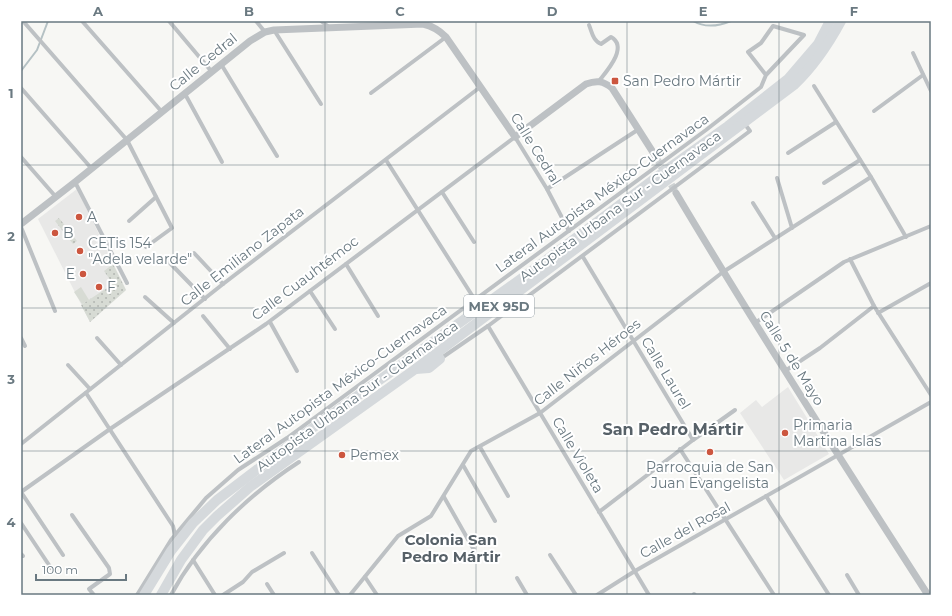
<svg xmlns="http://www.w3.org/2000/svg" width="952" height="616" viewBox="0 0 952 616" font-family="Montserrat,sans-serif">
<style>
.built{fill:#e8e8e7}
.grass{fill:url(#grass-dots)}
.pitch{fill:#d7dbd4}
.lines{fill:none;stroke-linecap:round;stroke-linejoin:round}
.stream{stroke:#b5c1c4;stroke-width:2}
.tertiary-tunnel{stroke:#cdd1d2;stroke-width:7;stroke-dasharray:7 3.5;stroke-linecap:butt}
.minor{stroke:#bdc1c4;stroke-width:4}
.tertiary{stroke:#bdc1c4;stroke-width:7}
.motorway{stroke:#d5d9dc;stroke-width:10}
.grid{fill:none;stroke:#6a7981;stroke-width:1;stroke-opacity:0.55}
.poi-dot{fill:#cc563f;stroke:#fff;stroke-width:1.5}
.labels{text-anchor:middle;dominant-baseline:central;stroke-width:4;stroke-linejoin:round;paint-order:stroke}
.shield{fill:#fff;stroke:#97a1a7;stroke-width:1}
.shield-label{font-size:13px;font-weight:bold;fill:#6a7981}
.street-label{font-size:14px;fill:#6a7981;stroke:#fff}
.poi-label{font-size:14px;fill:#6a7981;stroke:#fff;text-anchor:start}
.neighbourhood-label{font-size:15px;font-weight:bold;fill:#576168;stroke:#fff}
.quarter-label{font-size:16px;font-weight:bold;fill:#576168;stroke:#fff}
.neatline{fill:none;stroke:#6a7981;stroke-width:1.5}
.grid-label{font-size:13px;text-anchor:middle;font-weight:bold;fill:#6a7981}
</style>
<defs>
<pattern id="grass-dots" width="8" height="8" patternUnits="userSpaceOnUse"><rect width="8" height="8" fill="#d7dbd4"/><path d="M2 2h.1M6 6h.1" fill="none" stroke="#b2b6b1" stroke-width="1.8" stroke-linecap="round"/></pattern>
</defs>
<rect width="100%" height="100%" fill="#f7f7f4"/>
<g class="built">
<path d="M77 189 126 290 90 322 38 219Z"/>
<path d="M788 387 829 454 784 480 740 413 756 400 762 407Z"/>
</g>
<g class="grass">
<path d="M59 218 77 241 73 244 55 221Z"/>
<path d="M113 264 126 290 90 322 81 305 113 284 104 271Z"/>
</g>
<path class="pitch" d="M81 287 89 300 82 304 74 292Z"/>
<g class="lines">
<g class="stream">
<path d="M693 21C705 28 719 26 731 21"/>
<path d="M21 71 37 50 48 21"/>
</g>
<path class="tertiary-tunnel" d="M656 157 676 193"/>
<g class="minor">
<path d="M23 21 127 140 172 228 146 247"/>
<path d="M82 21 162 112"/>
<path d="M169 21 212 72"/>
<path d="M256 21 265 32"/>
<path d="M321 21 329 27"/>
<path d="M589 25C592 32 593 41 601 44L611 37C629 47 606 72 599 81"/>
<path d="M274 30 321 104"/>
<path d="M913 53 931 91"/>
<path d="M221 64 277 156"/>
<path d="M814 86 871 177 906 237"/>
<path d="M21 88 92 169"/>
<path d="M371 93 446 37"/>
<path d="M185 94 222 162"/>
<path d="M874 111 923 75"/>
<path d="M788 153 836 122"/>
<path d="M21 157 56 197"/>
<path d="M386 160 475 300"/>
<path d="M777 178 792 228"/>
<path d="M75 182 127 283"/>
<path d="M824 183 860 160"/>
<path d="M547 189 639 129"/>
<path d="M442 192 474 242"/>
<path d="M753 203 775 238"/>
<path d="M129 221 156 197"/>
<path d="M21 227 55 311"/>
<path d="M194 253 223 284"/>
<path d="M583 257 693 440"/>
<path d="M850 259 874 306 931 395"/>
<path d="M168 261 205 299"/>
<path d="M346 264 378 316"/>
<path d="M310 291 335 329"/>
<path d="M145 297 174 323"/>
<path d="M878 313 931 283"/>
<path d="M203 316 230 349"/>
<path d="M270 322 297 371"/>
<path d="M755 323 844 262 931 226"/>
<path d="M488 326 649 595"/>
<path d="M21 338 25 346"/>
<path d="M97 338 121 365"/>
<path d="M440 359 488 326 750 131 744 123"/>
<path d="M68 365 90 389"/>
<path d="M785 371 820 348 874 306"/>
<path d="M86 393 173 526 175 535"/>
<path d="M21 444 223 284 479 88"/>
<path d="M480 447 508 496"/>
<path d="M680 449 774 595"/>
<path d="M463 465 495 521"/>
<path d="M21 492 110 429 266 324 515 137 547 189 569 231"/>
<path d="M21 492 63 555"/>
<path d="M766 496 829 595"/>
<path d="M444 497 474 550"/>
<path d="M599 512 693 440 735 410"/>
<path d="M72 515 109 568 110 574 89 589 94 595"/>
<path d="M21 523 51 568"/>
<path d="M312 553 339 595"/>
<path d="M21 554 23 556"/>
<path d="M550 555 576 595"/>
<path d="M193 560 215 595"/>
<path d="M847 575 859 595"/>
<path d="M365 577 377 595"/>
<path d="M517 578 527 595"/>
<path d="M267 584 274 595"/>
<path d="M694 594 695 595"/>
<path d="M137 595 171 540 206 498 238 470 287 438 706 130 761 87 766 75 804 35 773 26 761 43 748 52 766 75"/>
<path d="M171 595C200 541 248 495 299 462"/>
<path d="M223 595 243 582 252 572 284 553"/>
<path d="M350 595 398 536 431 516 471 451 540 413 723 272 871 177"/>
<path d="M597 595 635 571 931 402"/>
</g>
<g class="tertiary">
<path d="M676 193C757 329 842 462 928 595"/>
<path d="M21 224 75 182 250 41 265 32 274 30 423 24C432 26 439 30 446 37L515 137 586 84C597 80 603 81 612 88L656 157"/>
</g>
<g class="motorway">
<path d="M416 369 429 368 440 359"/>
<path d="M144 595 171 551 193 523 217 500 300 437 529 273 669 168 728 126 788 79 818 44 830 21"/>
<path d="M161 595 181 560 203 530 217 516 250 487 414 370 794 85C814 66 828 45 841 21"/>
</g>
</g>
<path class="grid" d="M173 21V595M325 21V595M476 21V595M627 21V595M779 21V595M21 165H931M21 308H931M21 451H931"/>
<g class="poi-dot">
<rect x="611" y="77" width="8" height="8" rx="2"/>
<circle cx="79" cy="217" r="4"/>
<circle cx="55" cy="233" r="4"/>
<circle cx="80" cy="251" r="4"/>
<circle cx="83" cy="274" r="4"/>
<circle cx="99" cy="287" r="4"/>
<circle cx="785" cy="433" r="4"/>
<circle cx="710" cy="452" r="4"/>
<circle cx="342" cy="455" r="4"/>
</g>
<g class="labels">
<rect class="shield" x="464" y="295" width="70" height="22" rx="3"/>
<g class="shield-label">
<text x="499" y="306">MEX 95D</text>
</g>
<g class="street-label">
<text transform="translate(203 62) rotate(-39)">Calle Cedral</text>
<text transform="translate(536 149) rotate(58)">Calle Cedral</text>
<text transform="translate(602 193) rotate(-36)">Lateral Autopista México-Cuernavaca</text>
<text transform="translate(620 206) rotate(-36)">Autopista Urbana Sur - Cuernavaca</text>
<text transform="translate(242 256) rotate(-38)">Calle Emiliano Zapata</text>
<text transform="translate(305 278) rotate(-37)">Calle Cuauhtémoc</text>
<text transform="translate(792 358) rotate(58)">Calle 5 de Mayo</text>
<text transform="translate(587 362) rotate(-38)">Calle Niños Héroes</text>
<text transform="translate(666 373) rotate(59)">Calle Laurel</text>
<text transform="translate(340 384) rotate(-36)">Lateral Autopista México-Cuernavaca</text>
<text transform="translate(357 396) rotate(-36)">Autopista Urbana Sur - Cuernavaca</text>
<text transform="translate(578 455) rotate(59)">Calle Violeta</text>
<text transform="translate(685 530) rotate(-29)">Calle del Rosal</text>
</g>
<g class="poi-label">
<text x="623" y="81">San Pedro Mártir</text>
<text x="87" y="217">A</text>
<text x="63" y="233">B</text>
<text x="88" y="243">CETis 154<tspan x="88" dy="16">"Adela velarde"</tspan></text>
<text x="75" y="274" text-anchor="end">E</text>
<text x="107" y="287">F</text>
<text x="793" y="425">Primaria<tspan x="793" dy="16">Martina Islas</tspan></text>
<text x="350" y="455">Pemex</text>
<text x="710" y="467" text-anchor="middle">Parrocquia de San<tspan x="710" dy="16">Juan Evangelista</tspan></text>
</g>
<g class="neighbourhood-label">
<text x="451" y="539">Colonia San<tspan x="451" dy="17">Pedro Mártir</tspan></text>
</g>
<g class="quarter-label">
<text x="673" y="429">San Pedro Mártir</text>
</g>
</g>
<rect width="952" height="616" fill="none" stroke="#ffffff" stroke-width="44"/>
<path d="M36 574v6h90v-6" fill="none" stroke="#6a7981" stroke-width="2"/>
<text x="42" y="574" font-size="12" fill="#6a7981" stroke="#ffffff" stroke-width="3" paint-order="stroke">100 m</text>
<rect x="22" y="22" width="908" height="572" class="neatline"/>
<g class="grid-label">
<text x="98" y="16">A</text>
<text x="249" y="16">B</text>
<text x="400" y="16">C</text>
<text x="552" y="16">D</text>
<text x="703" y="16">E</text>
<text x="854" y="16">F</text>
<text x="11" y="98">1</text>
<text x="11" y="241">2</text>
<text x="11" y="384">3</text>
<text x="11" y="527">4</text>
</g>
</svg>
